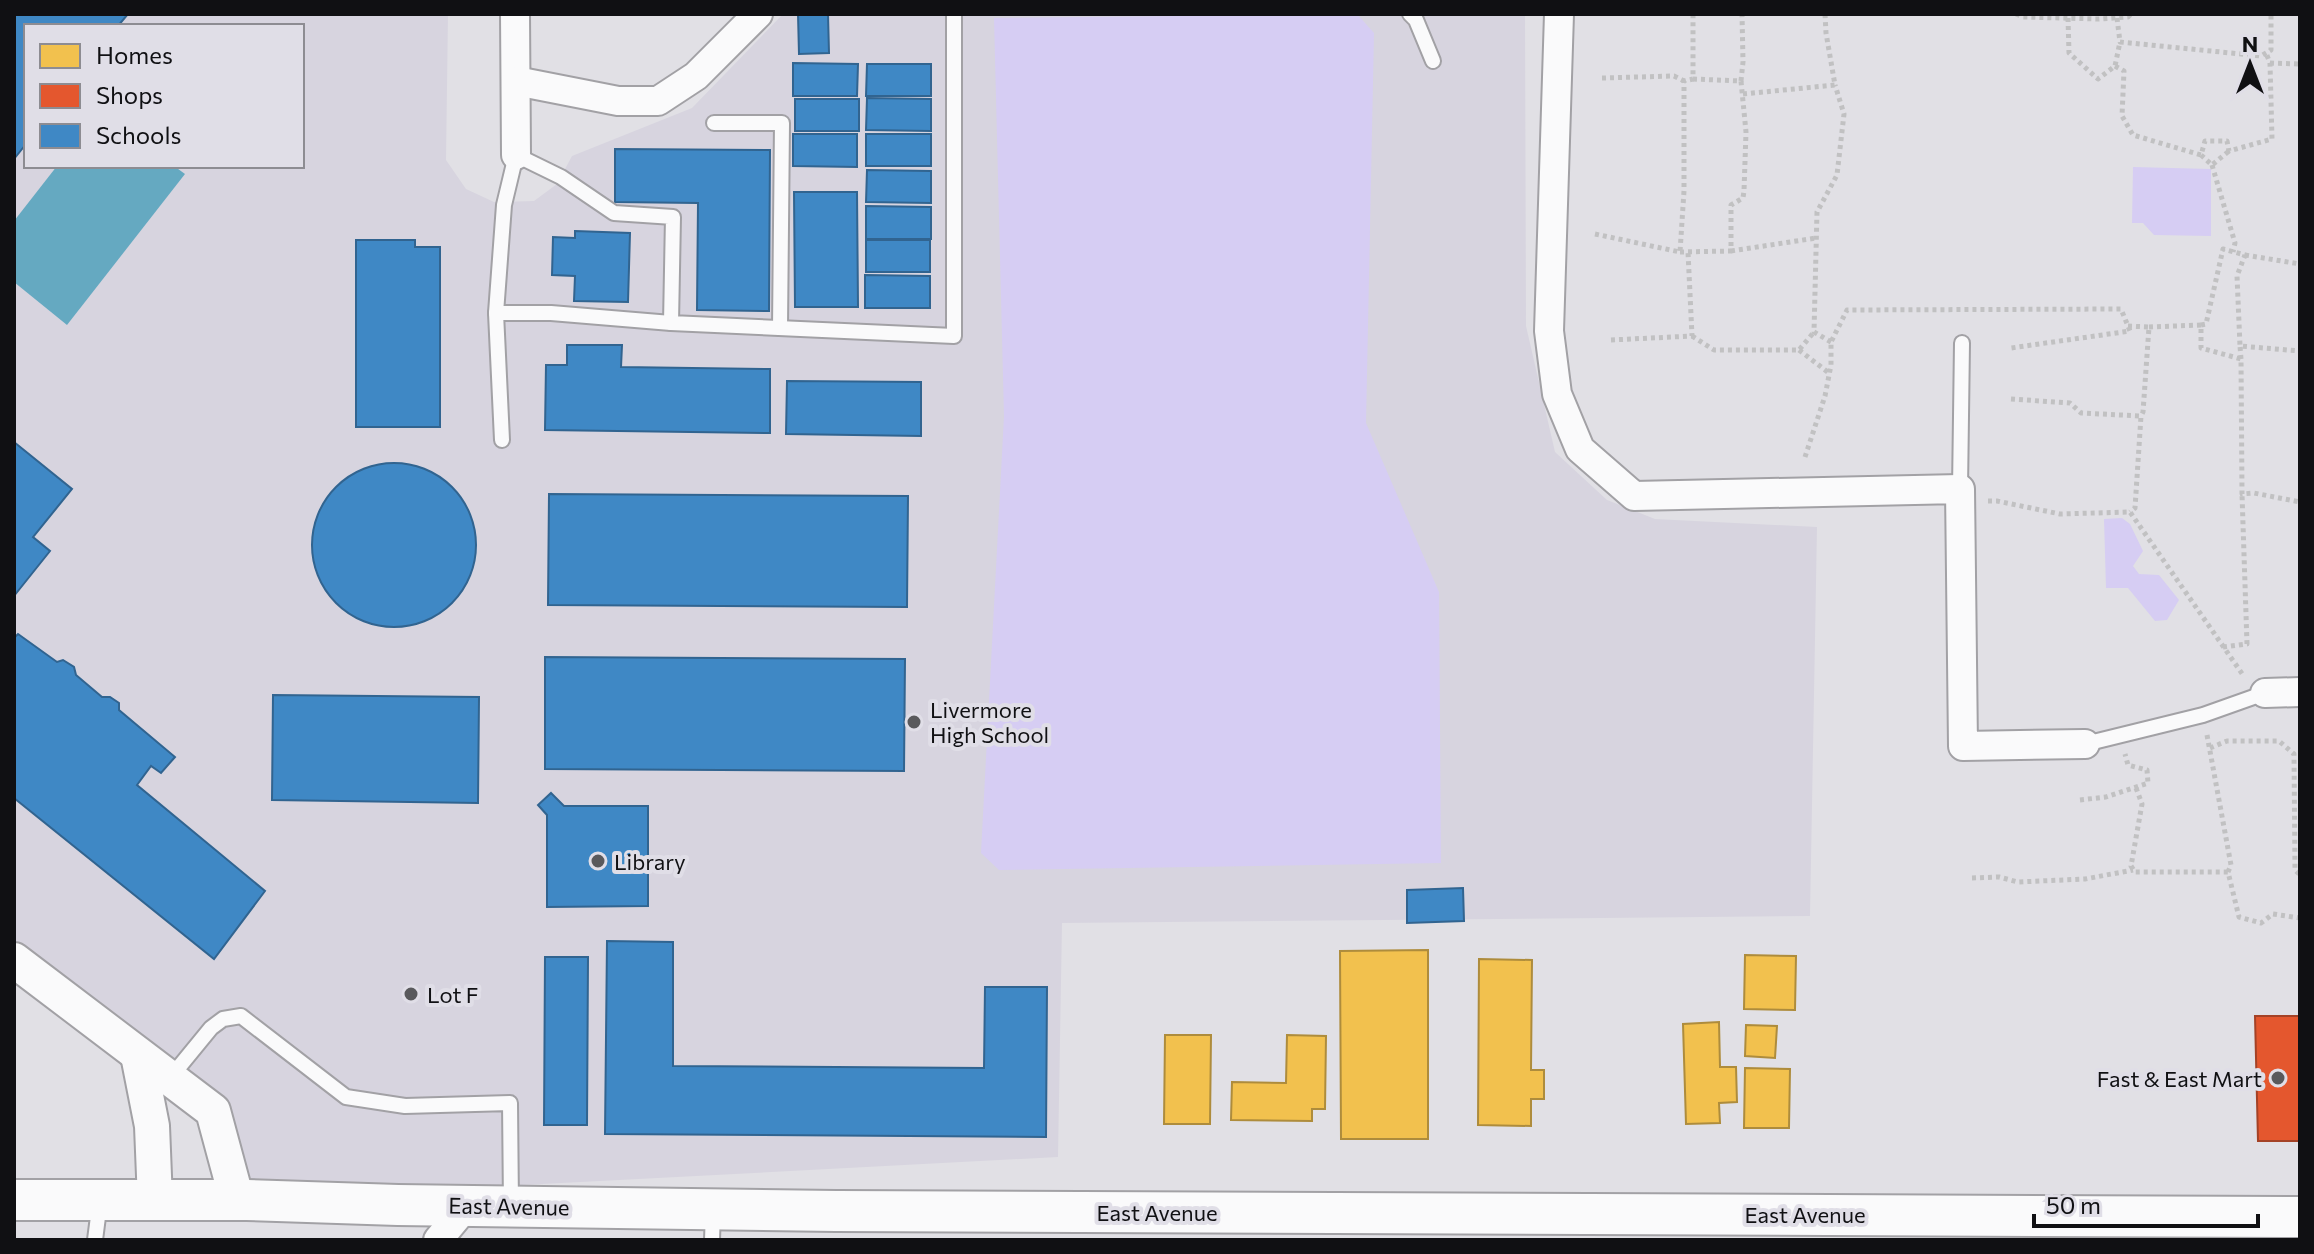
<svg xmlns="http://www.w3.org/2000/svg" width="2314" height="1254" viewBox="0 0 2314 1254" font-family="Commissioner,sans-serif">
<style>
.built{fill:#d7d4df;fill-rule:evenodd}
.green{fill:#d6cdf3}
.water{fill:#65a9c1}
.homes{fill:#f2c14e;stroke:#ae8c3c;stroke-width:2}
.shops{fill:#e4572e;stroke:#a44226;stroke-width:2}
.schools{fill:#3f88c5;stroke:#316490;stroke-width:2}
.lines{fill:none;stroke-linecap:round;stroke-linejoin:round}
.service-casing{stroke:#a2a1a5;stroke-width:18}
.minor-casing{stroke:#a2a1a5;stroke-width:32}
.tertiary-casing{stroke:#a2a1a5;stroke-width:38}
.secondary-casing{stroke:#a2a1a5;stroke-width:44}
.path{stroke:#c1c1c2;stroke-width:5;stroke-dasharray:4 4;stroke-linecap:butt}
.service{stroke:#fafafb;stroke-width:14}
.minor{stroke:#fafafb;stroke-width:28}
.tertiary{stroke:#fafafb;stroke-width:34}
.secondary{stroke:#fafafb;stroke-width:40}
.poi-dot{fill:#59595c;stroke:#e0dee7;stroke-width:3}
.labels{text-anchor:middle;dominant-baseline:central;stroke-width:8;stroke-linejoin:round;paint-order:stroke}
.poi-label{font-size:22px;fill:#101013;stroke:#e0dee7;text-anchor:start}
.street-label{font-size:22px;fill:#101013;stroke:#e0dee7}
</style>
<rect width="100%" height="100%" fill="#e1e0e5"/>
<path class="built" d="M14 14H448L446 160 466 189 494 202 534 201 557 184 572 156 692 108 783 14H1525L1526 326 1555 452 1607 500 1655 519 1817 527 1810 916 1062 923 1058 1157 237 1200 213 1111 138 1055 14 940ZM26 26H302V166H26Z"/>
<g class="green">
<path d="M1357 14 1374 33 1366 423 1439 592 1441 863 999 870 981 853 1004 416 994 18Z"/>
<path d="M2133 167 2211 169V236L2154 235 2143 223H2132Z"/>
<path d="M2122 518 2130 524 2143 551 2133 566 2139 574 2159 575 2179 600 2167 620 2155 621 2128 588H2106L2104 519Z"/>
</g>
<path class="water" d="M57 166H174L185 174 67 325 14 282V221Z"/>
<g class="homes">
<path d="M1428 950V1139H1341L1340 951Z"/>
<path d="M1745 955 1796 956 1795 1010 1744 1009Z"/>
<path d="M1479 959 1532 960 1531 1070H1544V1099H1531V1126L1478 1125Z"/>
<path d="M1719 1022 1720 1067H1736L1737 1102 1719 1103 1720 1123 1686 1124 1683 1024Z"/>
<path d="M1746 1025 1777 1026 1775 1058 1745 1056Z"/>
<path d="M1165 1035H1211L1210 1124H1164Z"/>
<path d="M1287 1035 1326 1036 1325 1109H1312V1121L1231 1120 1232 1082 1286 1083Z"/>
<path d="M1745 1068 1790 1069 1789 1128H1744Z"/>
</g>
<path class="shops" d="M2255 1016H2300V1141H2258Z"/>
<g class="schools">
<path d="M14 14H128L118 26H26V144L14 159Z"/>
<path d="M798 14H828L829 53 799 54Z"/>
<path d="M793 63 858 64 857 96H793Z"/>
<path d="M867 64H931V96H866Z"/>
<path d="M867 98 931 99V131L866 130Z"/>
<rect x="795" y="99" width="64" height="32"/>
<path d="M793 134H857V167L793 166Z"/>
<rect x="866" y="134" width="65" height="32"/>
<path d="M615 149 770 150 769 311 697 310 698 203 615 202Z"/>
<path d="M867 170 931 171V203L866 202Z"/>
<path d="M794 192H857L858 307H795Z"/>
<path d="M866 206 931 207V239H866Z"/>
<path d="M575 231 630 233 628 302 574 301 575 276 552 275 553 237 575 238Z"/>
<path d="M356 240H415V247H440V427H356Z"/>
<rect x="866" y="240" width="64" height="32"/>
<path d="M865 275 930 276V308H865Z"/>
<path d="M567 345H622L621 367 770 369V433L545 430 546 365H567Z"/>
<path d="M787 381 921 382V436L786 434Z"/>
<path d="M14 442 72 489 33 537 50 551 14 596Z"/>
<circle cx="394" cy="545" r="82"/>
<path d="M549 494 908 496 907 607 548 605Z"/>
<path d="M18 634 57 662 63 660 74 667 76 675 102 697H110L119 703V710L175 757 161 773 151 766 137 785 265 891 214 959 14 798V638Z"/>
<path d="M545 657 905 659 904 771 545 769Z"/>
<path d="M273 695 479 697 478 803 272 800Z"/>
<path d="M551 793 564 806H648V906L547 907V815L538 805Z"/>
<path d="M1463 888 1464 921 1407 923V890Z"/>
<path d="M607 941 673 942V1066L984 1068 985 987H1047L1046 1137 605 1134Z"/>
<path d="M545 957H588L587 1125H544Z"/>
</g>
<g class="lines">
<defs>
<g id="service">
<path d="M1410 14 1416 20 1433 61"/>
<path d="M714 123H782L780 328"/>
<path d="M496 313H551L671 323"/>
<path d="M502 440 496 313 504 205 516 155 561 177 614 213 673 217 671 323 954 336V14"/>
<path d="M1960 489 1962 343"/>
<path d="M2085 744 2203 715 2265 693"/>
<path d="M170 1078 211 1028 223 1019 241 1016 346 1097 405 1106 510 1103 511 1206"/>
<path d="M95 1240 100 1201"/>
<path d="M712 1240 713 1210"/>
</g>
<g id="minor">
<path d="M515 14 516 155"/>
<path d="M1559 14 1549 331 1557 394 1580 449 1634 496 1960 489 1963 746 2085 744"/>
<path d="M516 81 618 101H658L696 76 758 14"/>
<path d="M2265 693 2300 692"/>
<path d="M438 1240 467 1205"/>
</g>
<g id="tertiary">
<path d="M14 960 213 1111 237 1200"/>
<path d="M138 1055 152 1126 155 1201"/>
</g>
<path id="secondary" d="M14 1200H247L398 1205 836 1211 2300 1217"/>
</defs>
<use href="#service" class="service-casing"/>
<use href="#minor" class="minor-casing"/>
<use href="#tertiary" class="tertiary-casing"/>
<use href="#secondary" class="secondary-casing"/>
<g class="path">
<path d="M2016 14 2023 17 2099 19 2128 17 2131 14"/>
<path d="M2068 18 2069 53 2098 79 2115 66 2120 42"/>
<path d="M2117 18 2120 42 2261 56 2271 50V14"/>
<path d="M2270 63 2300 64"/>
<path d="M2115 66 2124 71 2122 116 2133 135 2201 155 2205 141H2227L2229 151 2272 139 2270 63 2266 53"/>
<path d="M1602 78 1674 76 1684 81"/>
<path d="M1693 79 1741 81 1743 62 1742 14"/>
<path d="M1743 94 1835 85 1826 33 1825 14"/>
<path d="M2201 155 2212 165 2229 151"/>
<path d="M2212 165 2235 243 2233 252"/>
<path d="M1595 234 1680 252 1684 191V81L1693 79V14"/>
<path d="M1731 251 1816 238"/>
<path d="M1680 252 1731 251V205L1743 198 1744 191 1746 132 1741 81"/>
<path d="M2245 255 2300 264"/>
<path d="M2201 325 2206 324 2223 249 2245 255 2237 276 2240 346"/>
<path d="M2128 326 2149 327 2143 412 2141 416"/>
<path d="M2149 327 2201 325V348L2241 359 2242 494 2254 493 2300 502"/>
<path d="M1692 336 1714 350H1799L1814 332"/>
<path d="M1611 340 1692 336 1688 252"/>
<path d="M1831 342 1814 332 1817 212 1837 175 1844 114 1835 85"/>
<path d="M1799 350 1829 373"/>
<path d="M2241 359 2240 346 2300 351"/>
<path d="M2011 399 2070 403 2081 413 2141 416 2135 508 2130 512"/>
<path d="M1805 457 1825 396 1831 365V342L1847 310 2121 309 2130 331 2011 348"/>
<path d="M1988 501H1997L2060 514 2130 512 2243 675"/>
<path d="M2223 647 2247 644 2242 494"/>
<path d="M2207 735 2231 865 2228 872 2239 917 2261 923 2273 914 2300 918"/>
<path d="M2210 748 2227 741H2279L2294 754 2295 870 2300 875"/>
<path d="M2136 788 2142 804 2131 866 2135 872H2228"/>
<path d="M2080 800 2106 797 2148 783 2147 770 2128 765 2125 754"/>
<path d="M1972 878 1999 877 2018 882 2085 879 2133 870"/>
</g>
<use href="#service" class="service"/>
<use href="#minor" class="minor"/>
<use href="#tertiary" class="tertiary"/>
<use href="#secondary" class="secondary"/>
</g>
<g class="poi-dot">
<circle cx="914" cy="722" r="8"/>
<circle cx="598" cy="861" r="8"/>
<circle cx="411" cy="994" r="8"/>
<circle cx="2278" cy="1078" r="8"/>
</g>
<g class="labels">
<g class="poi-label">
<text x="930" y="709">Livermore<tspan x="930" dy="25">High School</tspan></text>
<text x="614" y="861">Library</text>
<text x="427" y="994">Lot F</text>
<text x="2262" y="1078" text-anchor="end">Fast &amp; East Mart</text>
</g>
<g class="street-label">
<text transform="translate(509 1206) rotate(1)">East Avenue</text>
<text x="1157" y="1212">East Avenue</text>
<text x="1805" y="1214">East Avenue</text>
</g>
</g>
<rect width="2314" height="1254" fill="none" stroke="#101013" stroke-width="32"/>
<rect x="24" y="24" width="280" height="144" fill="#e0dee7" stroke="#8d8c92" stroke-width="2"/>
<rect x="40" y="44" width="40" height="24" fill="#f2c14e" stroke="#8d8c92" stroke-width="2"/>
<text x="96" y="64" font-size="24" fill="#101013">Homes</text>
<rect x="40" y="84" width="40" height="24" fill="#e4572e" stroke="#8d8c92" stroke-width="2"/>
<text x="96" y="104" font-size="24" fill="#101013">Shops</text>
<rect x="40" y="124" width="40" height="24" fill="#3f88c5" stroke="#8d8c92" stroke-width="2"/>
<text x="96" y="144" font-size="24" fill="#101013">Schools</text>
<g transform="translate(2250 64)" stroke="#e0dee7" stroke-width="6" paint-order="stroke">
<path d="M0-6L14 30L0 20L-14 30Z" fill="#101013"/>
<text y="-12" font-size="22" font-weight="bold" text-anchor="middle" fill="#101013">N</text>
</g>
<path d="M2034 1214v12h224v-12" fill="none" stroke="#101013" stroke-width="4"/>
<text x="2046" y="1214" font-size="24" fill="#101013" stroke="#e0dee7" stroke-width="6" paint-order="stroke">50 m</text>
</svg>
